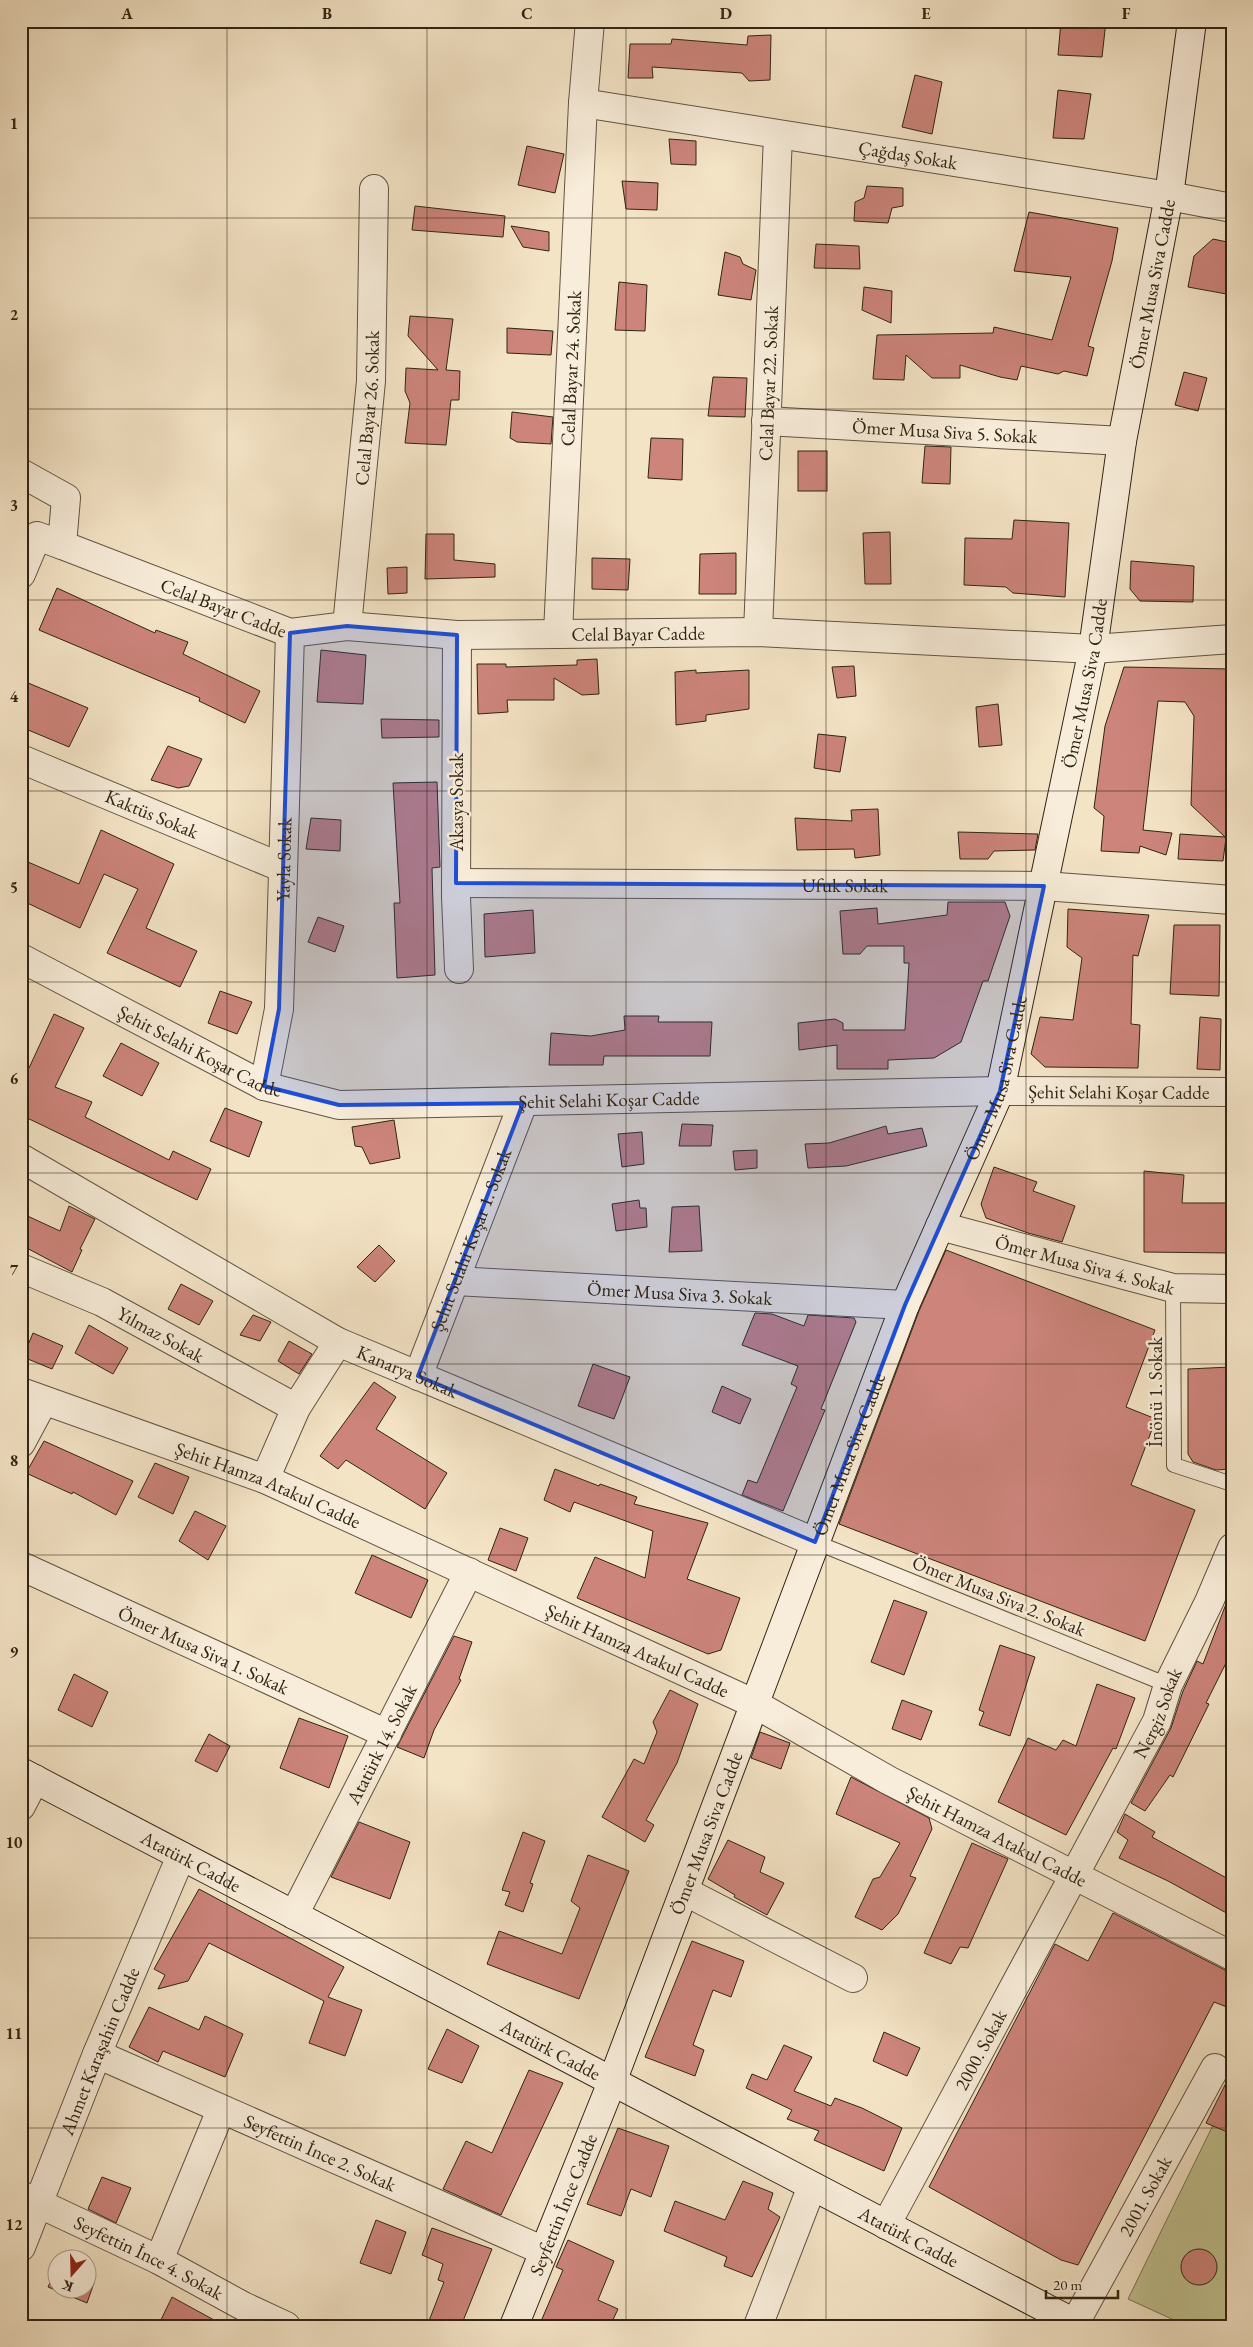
<svg xmlns="http://www.w3.org/2000/svg" width="1253" height="2347" viewBox="0 0 1253 2347" font-family="'EB Garamond',serif">
<style>
.green{fill:#c1c291;stroke:#787352}
.building{fill:#cc847b;stroke:#302413}
.lines{fill:none;stroke-linecap:round;stroke-linejoin:round}
.service-casing{stroke:#615440;stroke-width:16}
.minor-casing{stroke:#615440;stroke-width:30}
.secondary-casing{stroke:#302413;stroke-width:30}
.service{stroke:#f8edda;stroke-width:14}
.minor{stroke:#f8edda;stroke-width:28}
.secondary{stroke:#f8edda;stroke-width:28}
.marked{fill:#1d4ed8;fill-opacity:0.2;stroke:#1d4ed8;stroke-width:4;stroke-linejoin:round}
.grid{fill:none;stroke:#302413;stroke-width:1;stroke-opacity:0.55}
.labels{text-anchor:middle;dominant-baseline:central;stroke-width:5;stroke-linejoin:round;paint-order:stroke}
.street-label{font-size:19px;fill:#302413;stroke:#f8edda}
.neatline{fill:none;stroke:#302413;stroke-width:2}
.grid-label{font-size:16px;text-anchor:middle;font-weight:bold;fill:#302413}
</style>
<rect width="100%" height="100%" fill="#f4e4c6"/>
<filter id="stains"><feTurbulence type="fractalNoise" baseFrequency=".004" numOctaves="4"/><feColorMatrix values="0 0 0 0 .2 0 0 0 0 .09 0 0 0 0 .02 0 0 0 .5 -.17"/></filter>
<radialGradient id="worn" r=".72"><stop offset=".6" stop-color="#630" stop-opacity="0"/><stop offset="1" stop-color="#630" stop-opacity=".3"/></radialGradient>
<path class="green" d="M1215 2121 1232 2129V2326H1187L1128 2299Z"/>
<g class="building">
<path d="M1061 21H1106L1102 57 1058 55Z"/>
<path d="M771 35 770 80 749 81 742 73 652 67 653 78H628L630 44H671L672 39 747 45 748 36Z"/>
<path d="M915 75 942 82 932 134 902 127Z"/>
<path d="M1058 90 1091 94 1084 139 1053 138Z"/>
<path d="M669 139 696 141V165L671 164Z"/>
<path d="M527 146 564 154 555 193 518 185Z"/>
<path d="M622 181 658 183 657 210 626 209Z"/>
<path d="M867 186 903 188V206L892 208 888 223 854 221 855 202 864 198Z"/>
<path d="M415 206 505 216 503 237 412 230Z"/>
<path d="M1029 212 1118 228 1112 261 1088 346 1094 348 1087 376 1064 371 1058 374 1021 366 1017 380 1000 377 960 365V378H932L906 355 904 380 873 379 877 335 993 333 994 327 1052 340 1071 277 1014 271Z"/>
<path d="M511 226 549 232V251L523 247Z"/>
<path d="M1213 239 1232 243V295L1188 287 1194 256Z"/>
<path d="M816 244 859 246 860 269 814 268Z"/>
<path d="M725 252 740 257 743 264 756 270 751 300 718 295Z"/>
<path d="M619 282 647 285 645 331 615 330Z"/>
<path d="M864 287 892 291 891 323 862 310Z"/>
<path d="M410 316 453 319 446 370 460 371 459 400H451L446 445 405 443 410 403 405 391 406 368 438 370 408 336Z"/>
<path d="M507 328 553 331 551 355 507 353Z"/>
<path d="M1184 372 1207 378 1198 411 1175 405Z"/>
<path d="M713 377 747 378 745 417 708 416Z"/>
<path d="M512 412 553 417 551 444 517 442 510 438Z"/>
<path d="M651 438 683 439 682 480 648 478Z"/>
<path d="M925 446 951 447 950 484 922 483Z"/>
<rect x="798" y="451" width="29" height="40"/>
<path d="M1014 520 1069 523 1065 597 1013 593 1006 587 964 585 965 538 1012 539Z"/>
<path d="M890 532 891 584H865L863 533Z"/>
<path d="M426 534H454V560L495 564V577L425 579Z"/>
<path d="M736 553V594H699L700 554Z"/>
<path d="M592 558 630 559 628 590 592 589Z"/>
<path d="M1131 561 1194 566 1193 602 1140 601 1130 589Z"/>
<path d="M407 567V593L388 594 387 568Z"/>
<path d="M57 588 155 633 156 630 188 642 183 654 260 691 245 723 199 701 200 698 39 630Z"/>
<path d="M321 650 366 655 363 704 317 702Z"/>
<path d="M597 659 599 694 582 695 554 678V700H507L508 712 478 714 477 664H506V667L577 665V660Z"/>
<path d="M854 666 856 696 837 698 832 667Z"/>
<path d="M1124 667 1232 669V715L1229 714 1226 838 1223 861 1178 859 1180 834 1225 837 1191 805 1194 716 1185 702 1158 701 1143 830 1172 833 1166 855 1140 846 1139 853 1101 851 1104 816 1094 808 1105 726Z"/>
<path d="M696 670V673L749 670V709L706 715V721L676 725 675 672Z"/>
<path d="M21 680 88 708 69 747 21 727Z"/>
<path d="M998 704 1002 745 979 747 976 707Z"/>
<path d="M381 719 439 720V737L382 738Z"/>
<path d="M818 734 846 737 840 772 814 768Z"/>
<path d="M168 746 202 759 189 786 178 788 151 780Z"/>
<path d="M437 782 440 867 432 868 435 975 397 978 394 903H400L393 783Z"/>
<path d="M878 809 880 855 855 858 854 849 797 850 795 818 852 821 851 810Z"/>
<path d="M311 818 341 820 340 851 306 849Z"/>
<path d="M101 830 174 864 146 928 197 951 180 987 107 953 138 889 104 874 80 928 21 900V859L79 884Z"/>
<path d="M958 832 1038 834 1035 850 994 851 988 859H960Z"/>
<path d="M948 902H1005L1010 916 988 981H983L961 1042 934 1058 888 1060V1069H837V1045L799 1050 798 1023 835 1019 843 1023V1030H905L909 963H904V946H867L860 954H843L840 911 877 908 878 924 947 915Z"/>
<path d="M1068 909 1149 915 1138 956 1133 955 1131 1024 1140 1025 1138 1068 1045 1067 1031 1054 1040 1017 1073 1020 1082 958 1067 947Z"/>
<path d="M533 910 535 953 485 957 484 914Z"/>
<path d="M318 917 344 926 335 952 308 942Z"/>
<path d="M1174 925H1220L1219 996 1170 994Z"/>
<path d="M220 991 252 1002 237 1034 208 1023Z"/>
<path d="M54 1014 84 1028 55 1087 92 1102 85 1117 169 1160 173 1151 211 1169 197 1200 21 1115V1065L29 1068Z"/>
<path d="M624 1016H659L658 1022H712L710 1056H604L603 1065H549L551 1033 591 1036 625 1030Z"/>
<path d="M1200 1017 1221 1019 1220 1070 1197 1069Z"/>
<path d="M121 1043 159 1063 142 1096 103 1076Z"/>
<path d="M225 1108 262 1122 249 1157 210 1141Z"/>
<path d="M394 1120 400 1158 370 1164 362 1147 355 1146 352 1127Z"/>
<path d="M682 1124 713 1125 711 1146H679Z"/>
<path d="M886 1126 888 1134 922 1128 927 1146 846 1166 808 1168 805 1144 829 1143Z"/>
<path d="M642 1132 644 1164 622 1167 618 1134Z"/>
<path d="M757 1150V1168L735 1170 733 1151Z"/>
<path d="M994 1167 1037 1182 1033 1191 1075 1206 1062 1242 1028 1233 986 1218 981 1204Z"/>
<path d="M1144 1171 1184 1175 1182 1203H1232V1253L1144 1252Z"/>
<path d="M639 1200 640 1208H646L647 1227 616 1231 612 1204Z"/>
<path d="M69 1206 95 1219 80 1249 82 1250 72 1272 21 1245V1213L60 1231Z"/>
<path d="M699 1206 702 1251 669 1252 672 1207Z"/>
<path d="M379 1245 395 1261 375 1282 357 1267Z"/>
<path d="M946 1250 1155 1330 1126 1407 1156 1419 1131 1485 1195 1510 1145 1641 839 1524 919 1311Z"/>
<path d="M181 1284 213 1301 199 1325 168 1309Z"/>
<path d="M755 1313 772 1314 804 1326 808 1315 854 1318 856 1322 821 1409 825 1410 783 1511 742 1495 748 1480 757 1483 797 1387 791 1384 798 1366 742 1345Z"/>
<path d="M253 1315 271 1322 260 1341 240 1335Z"/>
<path d="M89 1325 128 1348 113 1374 75 1353Z"/>
<path d="M33 1333 63 1346 52 1369 23 1357Z"/>
<path d="M289 1341 312 1354 299 1374 278 1361Z"/>
<path d="M593 1364 630 1377 614 1419 578 1406Z"/>
<path d="M1230 1367 1232 1469 1216 1470 1193 1462 1188 1454V1369Z"/>
<path d="M374 1382 396 1397 376 1429 447 1473 425 1509 346 1460 338 1469 320 1456Z"/>
<path d="M722 1386 751 1399 740 1424 712 1412Z"/>
<path d="M44 1441 133 1481 116 1515 73 1492 72 1494 26 1473Z"/>
<path d="M155 1463 189 1477 173 1514 138 1497Z"/>
<path d="M555 1469 599 1486 600 1484 637 1497 634 1504 708 1523 687 1579 740 1598 721 1650 708 1654 577 1598 595 1557 645 1578 653 1531 574 1502 570 1512 544 1500Z"/>
<path d="M195 1511 226 1526 208 1560 179 1541Z"/>
<path d="M500 1528 528 1538 516 1571 488 1560Z"/>
<path d="M372 1555 428 1580 411 1618 355 1593Z"/>
<path d="M1231 1591 1232 1651 1206 1703 1209 1704 1173 1777 1170 1775 1145 1811 1131 1803 1171 1728 1183 1691 1197 1661 1203 1664Z"/>
<path d="M894 1600 927 1612 904 1675 871 1662Z"/>
<path d="M454 1636 472 1642 459 1679 461 1680 434 1730 424 1758 397 1747Z"/>
<path d="M1000 1645 1035 1657 1010 1736 979 1725 984 1712 979 1710Z"/>
<path d="M74 1674 108 1692 92 1727 58 1710Z"/>
<path d="M1097 1684 1135 1698 1116 1749 1113 1748 1066 1835 998 1802 1028 1738 1056 1750 1063 1740 1076 1746Z"/>
<path d="M670 1690 698 1704 677 1763 646 1820 654 1825 645 1842 602 1817 634 1759 644 1764 657 1732 653 1722Z"/>
<path d="M902 1700 932 1711 921 1740 892 1729Z"/>
<path d="M299 1718 348 1736 329 1788 280 1768Z"/>
<path d="M760 1732 790 1743 781 1769 751 1758Z"/>
<path d="M209 1734 230 1746 217 1772 195 1761Z"/>
<path d="M851 1777 929 1818 932 1829 910 1876 916 1878 898 1914 882 1930 855 1917 873 1879 880 1877 900 1843 836 1814Z"/>
<path d="M1125 1814 1155 1832 1152 1837 1232 1881V1916L1168 1881 1119 1858 1128 1840 1117 1832Z"/>
<path d="M359 1822 410 1842 390 1899 331 1877Z"/>
<path d="M523 1832 545 1841 530 1883 533 1884 523 1912 505 1905 510 1892 502 1890Z"/>
<path d="M728 1840 765 1857 760 1872 784 1883 767 1915 734 1897 735 1895 708 1879Z"/>
<path d="M972 1843 1008 1859 968 1948 960 1947 951 1964 924 1953Z"/>
<path d="M588 1855 629 1871 579 1999 487 1964 499 1931 562 1954 580 1908 571 1901Z"/>
<path d="M199 1889 344 1967 328 1997 362 2010 345 2056 309 2043 324 2001 209 1943 188 1981 158 1989 165 1975 154 1969Z"/>
<path d="M1113 1913 1225 1970 1232 1971V2009L1214 2002 1078 2265 1061 2260 929 2187 1055 1944 1088 1961Z"/>
<path d="M692 1941 744 1961 731 1997 713 1990 693 2045 704 2050 695 2076 645 2057Z"/>
<path d="M149 2007 199 2030 205 2016 243 2034 225 2077 163 2051 158 2062 129 2047Z"/>
<path d="M447 2029 479 2046 462 2083 428 2069Z"/>
<path d="M884 2032 920 2048 907 2076 873 2061Z"/>
<path d="M784 2045 812 2057 794 2091 831 2106 835 2098 862 2108 902 2128 884 2171 814 2140 819 2131 787 2119 792 2110 746 2088 752 2074 767 2080Z"/>
<path d="M529 2070 563 2083 501 2215 443 2189 466 2141 492 2153Z"/>
<path d="M1232 2071V2134L1206 2123Z"/>
<path d="M618 2128 669 2146 651 2197 631 2189 621 2216 587 2204Z"/>
<path d="M102 2177 131 2188 116 2223 88 2209Z"/>
<path d="M743 2181 773 2193 768 2209 780 2217 752 2277 724 2266 727 2257 664 2231 675 2201 725 2220Z"/>
<path d="M376 2220 406 2232 391 2274 360 2263Z"/>
<path d="M432 2228 492 2249 461 2326H427L444 2282 438 2280 443 2264 422 2255Z"/>
<path d="M568 2240 614 2261 598 2300 618 2309 610 2326H539L563 2270 556 2267Z"/>
<circle cx="1199" cy="2267" r="18"/>
<path d="M57 2267 58 2290H88V2280L94 2283 87 2303 48 2287Z"/>
<path d="M172 2297 225 2326H158Z"/>
</g>
<g class="lines">
<defs>
<g id="service">
<path d="M1173 1288 1174 1465 1232 1484"/>
<path d="M815 1542 1168 1685"/>
</g>
<g id="minor">
<path id="s1" d="M583 103 1169 196 1232 208"/>
<path id="s2" d="M766 421 1122 441"/>
<path id="s3" d="M21 473 66 498 62 545 290 633 347 626 457 635 758 632 1093 649 1232 639"/>
<path d="M21 574 37 536 62 545"/>
<path id="s4" d="M347 626 371 381 374 189"/>
<path id="s5" d="M758 632 778 135"/>
<path id="s6" d="M558 633 583 103 590 21"/>
<path d="M457 635 456 897 459 969"/>
<path id="s7" d="M21 759 283 868"/>
<path id="s8" d="M456 883 1044 886 1232 900"/>
<path id="s9" d="M21 958 264 1086 339 1105 1000 1091 1232 1092"/>
<path id="s10" d="M264 1086 279 1009 290 633"/>
<path id="s11" d="M21 1158 338 1342 815 1542"/>
<path id="s12" d="M940 1226 1173 1288 1232 1289"/>
<path id="s13" d="M21 1268 102 1302 296 1408"/>
<path id="s14" d="M455 1281 905 1305"/>
<path id="s15" d="M418 1376 523 1103"/>
<path id="s16" d="M21 1392 265 1479 755 1704 888 1780 1232 1956"/>
<path d="M21 1443 43 1402"/>
<path d="M265 1479 296 1408 338 1342"/>
<path id="s17" d="M21 1566 387 1734"/>
<path d="M21 1806 35 1779"/>
<path d="M684 1891 853 1978"/>
<path id="s18" d="M294 1915 469 1572"/>
<path id="s19" d="M97 2054 544 2251"/>
<path id="s20" d="M23 2196 159 2260 243 2306 286 2326"/>
<path id="s21" d="M886 2225 1157 1721 1168 1685 1209 1602 1232 1548"/>
<path id="s22" d="M21 2247 97 2054 181 1856"/>
<path d="M159 2260 221 2110"/>
<path id="s23" d="M1075 2323 1215 2068"/>
<path d="M758 2326 812 2186"/>
</g>
<g id="secondary">
<path id="s24" d="M21 1772 1080 2326"/>
<path id="s25" d="M514 2326 612 2082 905 1305 1000 1091 1093 649 1122 441 1169 196 1192 21"/>
</g>
</defs>
<use href="#service" class="service-casing"/>
<use href="#minor" class="minor-casing"/>
<use href="#secondary" class="secondary-casing"/>
<use href="#service" class="service"/>
<use href="#minor" class="minor"/>
<use href="#secondary" class="secondary"/>
</g>
<path class="marked" d="M347 626 457 635 456 883 1044 886 1000 1091 905 1305 815 1542 418 1376 523 1103 339 1105 264 1086 279 1009 290 633Z"/>
<path class="grid" d="M227 21V2326M427 21V2326M626 21V2326M826 21V2326M1026 21V2326M21 218H1232M21 409H1232M21 600H1232M21 791H1232M21 982H1232M21 1173H1232M21 1364H1232M21 1555H1232M21 1746H1232M21 1938H1232M21 2128H1232"/>
<g class="labels">
<g class="street-label">
<text stroke="none"><textPath href="#s1" startOffset="329">Çağdaş Sokak</textPath></text>
<text stroke="none"><textPath href="#s25" startOffset="2149">Ömer Musa Siva Cadde</textPath></text>
<text stroke="none"><textPath href="#s6" startOffset="265">Celal Bayar 24. Sokak</textPath></text>
<text stroke="none"><textPath href="#s5" startOffset="249">Celal Bayar 22. Sokak</textPath></text>
<text stroke="none"><textPath href="#s4" startOffset="219">Celal Bayar 26. Sokak</textPath></text>
<text stroke="none"><textPath href="#s2" startOffset="179">Ömer Musa Siva 5. Sokak</textPath></text>
<text stroke="none"><textPath href="#s3" startOffset="272">Celal Bayar Cadde</textPath></text>
<text stroke="none"><textPath href="#s3" startOffset="692">Celal Bayar Cadde</textPath></text>
<text stroke="none"><textPath href="#s25" startOffset="1744">Ömer Musa Siva Cadde</textPath></text>
<text transform="translate(456 802) rotate(-90)">Akasya Sokak</text>
<text stroke="none"><textPath href="#s7" startOffset="142">Kaktüs Sokak</textPath></text>
<text stroke="none"><textPath href="#s10" startOffset="228">Yayla Sokak</textPath></text>
<text stroke="none"><textPath href="#s8" startOffset="389">Ufuk Sokak</textPath></text>
<text stroke="none"><textPath href="#s9" startOffset="202">Şehit Selahi Koşar Cadde</textPath></text>
<text stroke="none"><textPath href="#s25" startOffset="1339">Ömer Musa Siva Cadde</textPath></text>
<text stroke="none"><textPath href="#s9" startOffset="1132">Şehit Selahi Koşar Cadde</textPath></text>
<text stroke="none"><textPath href="#s9" startOffset="622">Şehit Selahi Koşar Cadde</textPath></text>
<text stroke="none"><textPath href="#s15" startOffset="146">Şehit Selahi Koşar 1. Sokak</textPath></text>
<text stroke="none"><textPath href="#s12" startOffset="150">Ömer Musa Siva 4. Sokak</textPath></text>
<text stroke="none"><textPath href="#s14" startOffset="225">Ömer Musa Siva 3. Sokak</textPath></text>
<text stroke="none"><textPath href="#s13" startOffset="155">Yılmaz Sokak</textPath></text>
<text stroke="none"><textPath href="#s11" startOffset="442">Kanarya Sokak</textPath></text>
<text transform="translate(1155 1392) rotate(-90)">İnönü 1. Sokak</text>
<text stroke="none"><textPath href="#s25" startOffset="934">Ömer Musa Siva Cadde</textPath></text>
<text stroke="none"><textPath href="#s16" startOffset="264">Şehit Hamza Atakul Cadde</textPath></text>
<text transform="translate(999 1596) rotate(22)">Ömer Musa Siva 2. Sokak</text>
<text stroke="none"><textPath href="#s17" startOffset="201">Ömer Musa Siva 1. Sokak</textPath></text>
<text stroke="none"><textPath href="#s16" startOffset="669">Şehit Hamza Atakul Cadde</textPath></text>
<text stroke="none"><textPath href="#s21" startOffset="580">Nergiz Sokak</textPath></text>
<text stroke="none"><textPath href="#s18" startOffset="192">Atatürk 14. Sokak</textPath></text>
<text stroke="none"><textPath href="#s25" startOffset="529">Ömer Musa Siva Cadde</textPath></text>
<text stroke="none"><textPath href="#s16" startOffset="1074">Şehit Hamza Atakul Cadde</textPath></text>
<text stroke="none"><textPath href="#s24" startOffset="192">Atatürk Cadde</textPath></text>
<text stroke="none"><textPath href="#s21" startOffset="199">2000. Sokak</textPath></text>
<text stroke="none"><textPath href="#s24" startOffset="598">Atatürk Cadde</textPath></text>
<text stroke="none"><textPath href="#s22" startOffset="211">Ahmet Karaşahin Cadde</textPath></text>
<text stroke="none"><textPath href="#s19" startOffset="244">Seyfettin İnce 2. Sokak</textPath></text>
<text stroke="none"><textPath href="#s23" startOffset="145">2001. Sokak</textPath></text>
<text stroke="none"><textPath href="#s25" startOffset="131">Seyfettin İnce Cadde</textPath></text>
<text stroke="none"><textPath href="#s24" startOffset="1002">Atatürk Cadde</textPath></text>
<text stroke="none"><textPath href="#s20" startOffset="140">Seyfettin İnce 4. Sokak</textPath></text>
</g>
</g>
<rect width="1253" height="2347" fill="none" stroke="#f4e4c6" stroke-width="55"/>
<g transform="translate(72 2274) rotate(200)"><circle r="24" fill="#f8edda" stroke="#a89d8a"/>
<path d="M0-4L9 19L0 12L-9 19Z" fill="#8f2418"/>
<text y="-8" font-size="14" font-weight="bold" text-anchor="middle" fill="#302413">K</text>
</g>
<path d="M1046 2290v8h72v-8" fill="none" stroke="#302413" stroke-width="2.5"/>
<text x="1053" y="2290" font-size="15" fill="#302413" stroke="#f8edda" stroke-width="4" paint-order="stroke">20 m</text>
<rect x="28" y="28" width="1198" height="2292" class="neatline"/>
<g class="grid-label">
<text x="127" y="19">A</text>
<text x="327" y="19">B</text>
<text x="527" y="19">C</text>
<text x="726" y="19">D</text>
<text x="926" y="19">E</text>
<text x="1126" y="19">F</text>
<text x="14" y="129">1</text>
<text x="14" y="320">2</text>
<text x="14" y="511">3</text>
<text x="14" y="702">4</text>
<text x="14" y="893">5</text>
<text x="14" y="1084">6</text>
<text x="14" y="1275">7</text>
<text x="14" y="1466">8</text>
<text x="14" y="1657">9</text>
<text x="14" y="1848">10</text>
<text x="14" y="2039">11</text>
<text x="14" y="2230">12</text>
</g>
<rect width="100%" height="100%" filter="url(#stains)"/>
<rect width="100%" height="100%" fill="url(#worn)"/>
</svg>
